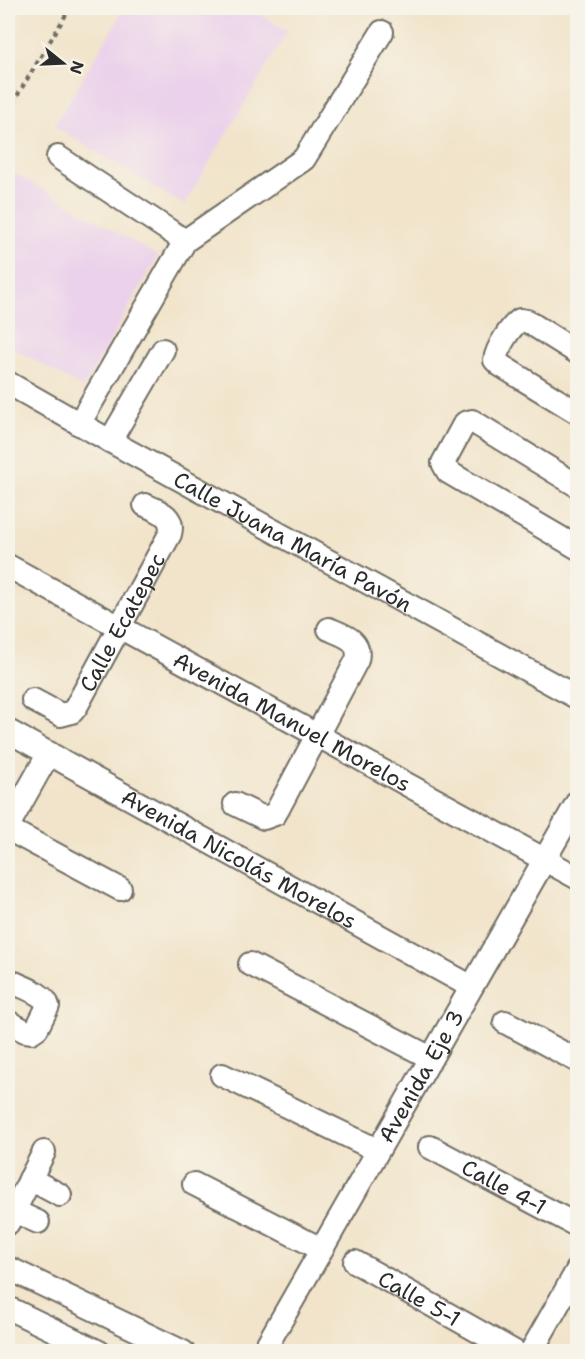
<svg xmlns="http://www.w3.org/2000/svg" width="585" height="1359" viewBox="0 0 585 1359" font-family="'Shantell Sans',sans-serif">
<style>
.built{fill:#ebd1eb}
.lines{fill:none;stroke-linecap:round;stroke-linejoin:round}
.minor-casing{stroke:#706c63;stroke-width:26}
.path{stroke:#706c63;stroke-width:4;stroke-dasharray:4.5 4.5;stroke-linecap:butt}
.minor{stroke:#fff;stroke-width:22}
.labels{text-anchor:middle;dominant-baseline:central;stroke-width:6;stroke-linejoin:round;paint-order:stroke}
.street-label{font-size:22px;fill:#2b2b2b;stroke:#f7f3e8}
</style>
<rect width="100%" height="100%" fill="#f7f3e8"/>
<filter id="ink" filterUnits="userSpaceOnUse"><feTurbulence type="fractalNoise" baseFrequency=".0167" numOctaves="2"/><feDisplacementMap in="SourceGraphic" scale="12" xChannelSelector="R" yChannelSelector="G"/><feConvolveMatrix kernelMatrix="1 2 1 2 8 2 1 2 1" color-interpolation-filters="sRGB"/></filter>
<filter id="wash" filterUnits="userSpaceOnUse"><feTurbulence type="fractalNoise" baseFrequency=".008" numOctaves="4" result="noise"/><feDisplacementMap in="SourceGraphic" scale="24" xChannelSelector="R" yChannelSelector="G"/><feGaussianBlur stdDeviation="1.35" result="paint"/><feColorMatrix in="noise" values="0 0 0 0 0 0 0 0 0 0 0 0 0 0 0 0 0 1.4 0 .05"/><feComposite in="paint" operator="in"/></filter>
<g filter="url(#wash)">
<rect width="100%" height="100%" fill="#f1e4ca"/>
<g class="built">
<path d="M125 8H249L288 31 184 205 54 126Z"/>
<path d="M9 170 158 256 83 388 8 345Z"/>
</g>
</g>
<g filter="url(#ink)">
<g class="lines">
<defs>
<g id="minor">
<path d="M58 157 185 241"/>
<path d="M578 353 527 321 520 320C510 327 497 348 495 360L500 365 578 413"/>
<path id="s1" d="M8 383 110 441 578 698"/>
<path d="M79 424 185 241 304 159 382 32"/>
<path d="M110 441 163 350"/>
<path d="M578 486 472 421 465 423 463 426 443 463 448 472 578 548"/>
<path id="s2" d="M8 566 578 878"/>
<path id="s3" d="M33 700 61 715 72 712 76 707 170 534C175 516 159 511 145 505"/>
<path id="s4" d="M8 731 470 986"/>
<path d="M235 804 264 818 275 814 278 809 357 660C362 640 343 635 329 629"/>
<path d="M8 826 49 753"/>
<path d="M8 829 120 889"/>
<path d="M250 964 431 1058"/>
<path d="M8 980C19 986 45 993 48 1006L37 1028 31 1032 25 1031 8 1022"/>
<path d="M505 1022 578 1061"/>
<path d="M222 1075 377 1150"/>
<path id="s5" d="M430 1147 578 1226"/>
<path d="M30 1179 60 1195"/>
<path d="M194 1184 321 1249"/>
<path d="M14 1211 38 1222"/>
<path d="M8 1223 44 1152"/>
<path id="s6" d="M355 1262 515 1352"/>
<path d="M8 1268 183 1352"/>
<path d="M8 1308 99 1352"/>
<path id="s7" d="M263 1352 578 801"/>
<path d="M531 1352 578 1269"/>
</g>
</defs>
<use href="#minor" class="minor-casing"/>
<path class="path" d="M8 111 70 8"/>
<use href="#minor" class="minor"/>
</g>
</g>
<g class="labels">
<g class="street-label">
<text stroke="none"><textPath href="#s1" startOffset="326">Calle Juana María Pavón</textPath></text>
<text stroke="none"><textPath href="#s3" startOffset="146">Calle Ecatepec</textPath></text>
<text stroke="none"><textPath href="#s2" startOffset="324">Avenida Manuel Morelos</textPath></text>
<text stroke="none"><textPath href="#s4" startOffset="264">Avenida Nicolás Morelos</textPath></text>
<text stroke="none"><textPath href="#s7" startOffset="318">Avenida Eje 3</textPath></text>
<text stroke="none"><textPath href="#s5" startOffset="84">Calle 4-1</textPath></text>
<text stroke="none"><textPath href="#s6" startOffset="74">Calle 5-1</textPath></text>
</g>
</g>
<rect width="585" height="1359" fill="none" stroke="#f7f3e8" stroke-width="30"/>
<g transform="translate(63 63) rotate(108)" stroke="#f7f3e8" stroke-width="4.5" paint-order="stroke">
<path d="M0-4.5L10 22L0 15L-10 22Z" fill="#2b2b2b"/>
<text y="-9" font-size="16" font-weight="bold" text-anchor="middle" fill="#2b2b2b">N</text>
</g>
</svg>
